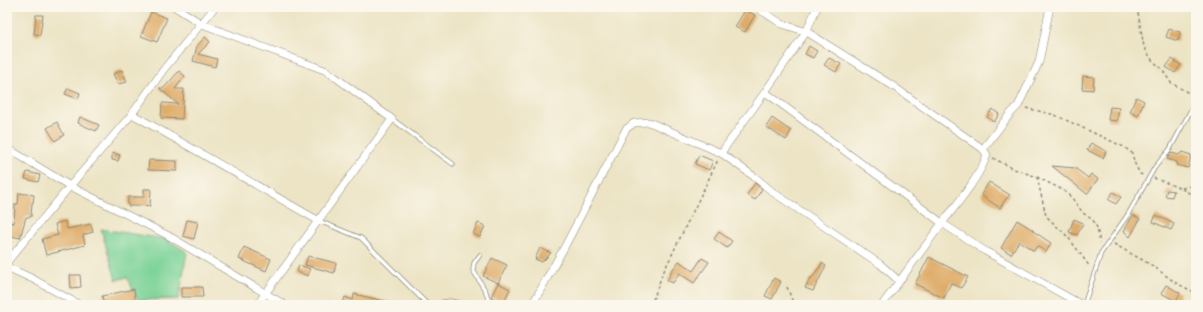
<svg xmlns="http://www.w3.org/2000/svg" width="1203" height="312" viewBox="0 0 1203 312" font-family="'Balsamiq Sans',sans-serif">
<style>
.green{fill:#7dd398;stroke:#547f62}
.building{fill:#dfad6a}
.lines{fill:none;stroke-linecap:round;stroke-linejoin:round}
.lane-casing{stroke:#8c8878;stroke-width:5}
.street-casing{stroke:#8c8878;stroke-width:8}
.path{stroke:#8c8878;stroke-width:1.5;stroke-dasharray:3 3;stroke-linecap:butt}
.lane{stroke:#fff;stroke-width:3.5}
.street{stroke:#fff;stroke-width:7}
</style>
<rect width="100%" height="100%" fill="#fbf7ec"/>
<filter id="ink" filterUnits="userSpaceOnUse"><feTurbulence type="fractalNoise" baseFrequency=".025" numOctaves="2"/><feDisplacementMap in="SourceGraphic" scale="8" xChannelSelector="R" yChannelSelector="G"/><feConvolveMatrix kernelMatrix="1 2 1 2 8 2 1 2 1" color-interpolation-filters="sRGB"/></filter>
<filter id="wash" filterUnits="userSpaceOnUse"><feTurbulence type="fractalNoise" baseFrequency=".012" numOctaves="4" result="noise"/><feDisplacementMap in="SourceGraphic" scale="16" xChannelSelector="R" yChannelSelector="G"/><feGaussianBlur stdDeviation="0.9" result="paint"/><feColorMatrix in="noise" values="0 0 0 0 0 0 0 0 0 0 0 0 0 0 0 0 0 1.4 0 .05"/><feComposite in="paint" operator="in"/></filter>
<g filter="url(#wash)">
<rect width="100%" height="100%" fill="#ece4c5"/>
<path class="green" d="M101 229 165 239 187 252 181 287 178 299 138 300 127 277 116 280Z"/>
<g id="blocks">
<g class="building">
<path d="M745 10 755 15 745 32 735 27Z"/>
<path d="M151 12 167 18 157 42 141 36Z"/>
<path d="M36 15H43L40 35 34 34Z"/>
<path d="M1169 29 1180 32 1178 41 1166 37Z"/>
<path d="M205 37 210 42 198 54 217 59 215 67 193 61 197 46Z"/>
<path d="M809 46 817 51 813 58 805 54Z"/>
<path d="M829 58 841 64 836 72 824 65Z"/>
<path d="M1172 59 1181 65 1175 73 1166 67Z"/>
<path d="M122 70 127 82 118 84 113 74Z"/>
<path d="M179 71 185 76 175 89H184L182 119 161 118 162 103 178 104 159 88H164Z"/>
<path d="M1083 76 1094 77 1093 90 1082 89Z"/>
<path d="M68 88 80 93 78 99 65 94Z"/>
<path d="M1136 97 1144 101 1138 116 1130 112Z"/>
<path d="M1110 107 1119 108 1117 121 1108 120Z"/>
<path d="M992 109 999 114 994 122 987 117Z"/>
<path d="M80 117 99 125 96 131 78 123Z"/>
<path d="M772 118 791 131 786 140 766 127Z"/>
<path d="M57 122 64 135 55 141 47 128Z"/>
<path d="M1091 143 1106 151 1103 158 1087 150Z"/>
<path d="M1182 152 1191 155 1188 168 1176 165 1177 162 1167 159 1171 153 1179 155Z"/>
<path d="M112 153 120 155 118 161 112 160Z"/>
<path d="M699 155 713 161 709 170 695 164Z"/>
<path d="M149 160 177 161V171L148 170Z"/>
<path d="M1052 166 1075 168 1088 178 1091 174 1098 179 1087 194Z"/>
<path d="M27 172 40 175 38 182 25 179Z"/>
<path d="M989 182 1010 195 1005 200 1000 208 981 195Z"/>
<path d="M755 183 762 189 755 200 747 195Z"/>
<path d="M144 189H151L150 206 140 205V206H128V197H144Z"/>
<path d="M1167 190 1174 191 1172 197 1165 196Z"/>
<path d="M1113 192 1121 197 1116 204 1108 199Z"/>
<path d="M19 193 34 195 33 203H32L31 217H26L20 238 7 235V222L14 223 15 204H18Z"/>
<path d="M1133 215 1140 219 1130 237 1124 231Z"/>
<path d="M1156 215 1174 224 1171 230 1153 222Z"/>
<path d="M1074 219 1083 223 1077 235 1069 232Z"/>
<path d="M187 220 198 222 194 239 183 236Z"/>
<path d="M1017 220 1033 230V231L1051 243 1046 252 1037 246 1034 251 1019 241 1011 254 1001 248Z"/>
<path d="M65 221 67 229 91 224 93 232 83 235 85 245 46 255 42 239 58 235 55 224Z"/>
<path d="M478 223 485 226 480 237 473 234Z"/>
<path d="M719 232 732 241 727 248 714 239Z"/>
<path d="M244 247 271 259 266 271 239 259Z"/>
<path d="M540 248 551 253 542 262 535 259Z"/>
<path d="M308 256 336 263 334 273 305 265Z"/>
<path d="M929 257 968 277 961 288 951 283 944 298 915 284Z"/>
<path d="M492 258 507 265 498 283 483 276Z"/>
<path d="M702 258 709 262 694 283 679 273 673 283 667 280 671 274 670 273 679 261 693 271Z"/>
<path d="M822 263 826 266 813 291 805 288 810 278H812Z"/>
<path d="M299 265 310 269 308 276 297 272Z"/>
<path d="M70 275H80L81 287 71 288Z"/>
<path d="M774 278 781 282 772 299 765 296Z"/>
<path d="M498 283 510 289 503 303 491 297Z"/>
<path d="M1166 285 1180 293 1176 301 1161 293Z"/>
<path d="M181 287H202L203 297H181Z"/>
<path d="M134 289 136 305H121V302L104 305 102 296Z"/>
<path d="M354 294 389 302 388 305H342L345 297 353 300Z"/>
</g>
</g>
</g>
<g filter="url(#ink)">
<use href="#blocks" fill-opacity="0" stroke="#8c8878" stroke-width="1"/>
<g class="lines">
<defs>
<g id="lane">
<path d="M392 119 453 164"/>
<path d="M319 221 361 238 427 304H441L443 302 450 301 470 305"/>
<path d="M480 255 474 263 473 270 486 292 490 305"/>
<path d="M1084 305 1101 253 1127 216 1155 167 1170 149 1191 110 1196 104"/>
</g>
<g id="street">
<path d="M175 7 202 24 327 71 392 119 257 305"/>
<path d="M756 7 782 24 807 32 893 86 983 149 987 155C979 178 957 204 942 223L985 251 1082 305"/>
<path d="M765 92 942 223 882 305"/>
<path d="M132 114 319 221"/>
<path d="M7 148 70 186 169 236 285 305"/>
<path d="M983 149 1010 114 1018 106 1039 62 1050 7"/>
<path d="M721 153 756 178 774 193 880 264 899 281"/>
<path d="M7 262 70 186 132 114 164 69 215 7"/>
<path d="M7 267 33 279 80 305"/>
<path d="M532 305 565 246 626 129 634 123 649 122 721 153 765 92 806 32 817 7"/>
</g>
</defs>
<use href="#lane" class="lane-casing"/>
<use href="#street" class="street-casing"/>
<g class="path">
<path d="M1137 7 1144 47 1152 60 1162 69 1171 83 1196 97"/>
<path d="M1026 108 1055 115 1124 147 1132 153 1135 164 1140 174 1143 175"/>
<path d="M993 158 1014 169 1037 177 1046 216 1068 237 1090 267"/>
<path d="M1037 177 1063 190 1072 198 1083 213 1093 220 1097 228 1100 243"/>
<path d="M1154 178 1182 189 1196 197"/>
<path d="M1182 188 1196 185"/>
<path d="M1114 244 1153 266 1176 283 1196 293"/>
<path d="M787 287 794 305"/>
<path d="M650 305 653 300 662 275 718 160"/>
<path d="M655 305H683"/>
</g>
<use href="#lane" class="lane"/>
<use href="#street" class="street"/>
</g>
</g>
<rect width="1203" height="312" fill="none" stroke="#fbf7ec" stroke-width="24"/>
</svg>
